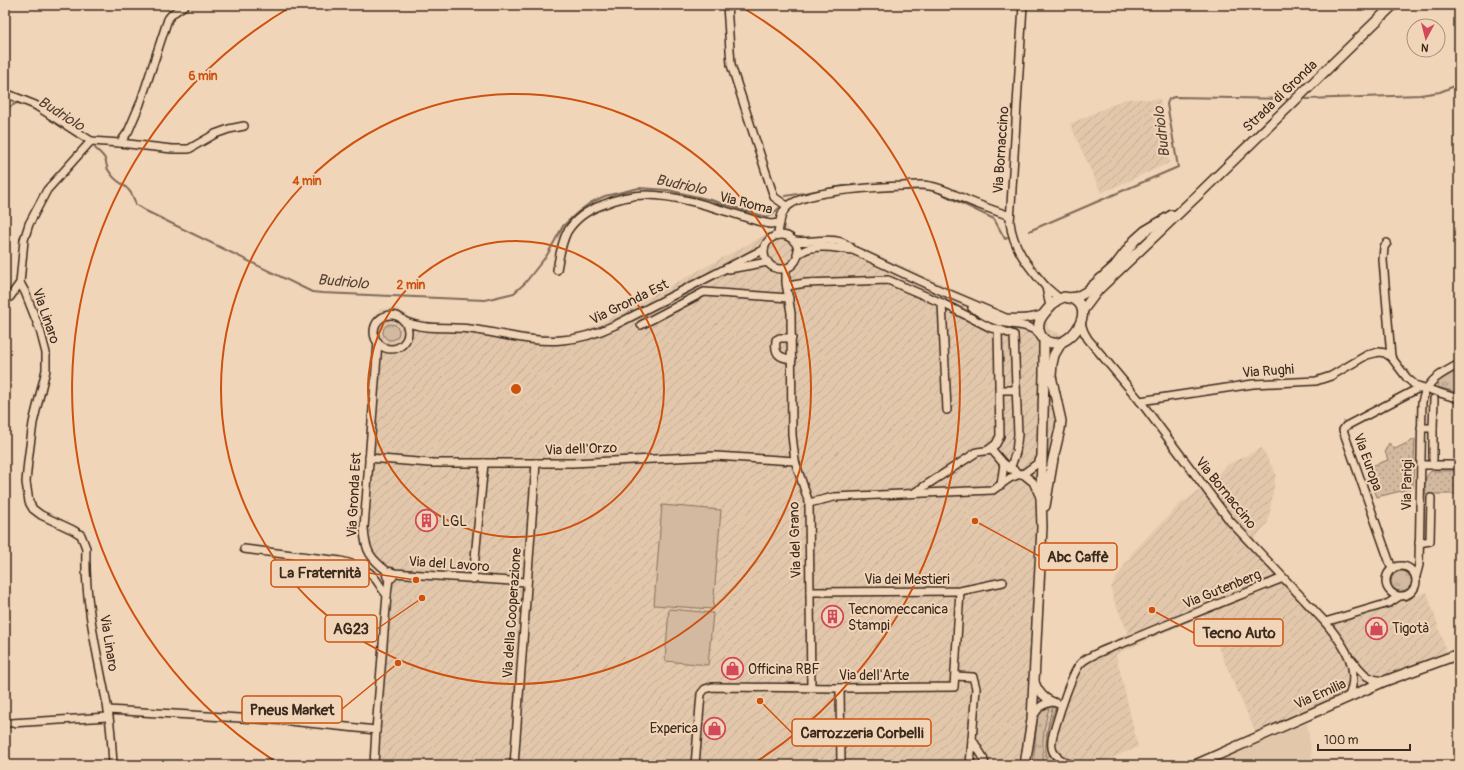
<svg xmlns="http://www.w3.org/2000/svg" width="1464" height="770" viewBox="0 0 1464 770" font-family="Pangolin,sans-serif">
<style>
.built{fill:#e2c7ab}
.industrial{fill:url(#industrial-furrows)}
.grass{fill:url(#grass-tufts);stroke:#87725e}
.park{fill:url(#park-dots);stroke:#87725e}
.pitch{fill:#d3b99f;stroke:#87725e}
.lines{fill:none;stroke-linecap:round;stroke-linejoin:round}
.stream{stroke:#7e6a58;stroke-width:2}
.minor-casing{stroke:#3b2a1e;stroke-width:10}
.major-casing{stroke:#3b2a1e;stroke-width:12}
.minor{stroke:#f1d5b8;stroke-width:7}
.major{stroke:#f1d5b8;stroke-width:9}
.ring{fill:none;stroke:#ce520f;stroke-width:2}
.labels{text-anchor:middle;dominant-baseline:central;stroke-width:4;stroke-linejoin:round;paint-order:stroke}
.street-label{font-size:14px;fill:#3b2a1e;stroke:#f1d5b8}
.poi-label{font-size:14px;fill:#3b2a1e;stroke:#f1d5b8;text-anchor:start}
.water-label{font-size:15px;font-style:italic;fill:#574436;stroke:#f1d5b8}
.centre{fill:#ce520f;stroke:#f1d5b8;stroke-width:2}
.ring-label{font-size:12px;text-anchor:middle;font-weight:bold;fill:#ce520f;stroke:#f1d5b8;stroke-width:4;stroke-linejoin:round;paint-order:stroke}
.leader{fill:none;stroke:#ce520f;stroke-width:1.5}
.callout-dot{fill:#ce520f;stroke:#f1d5b8;stroke-width:1.5}
.callout{fill:#f1d5b8;stroke:#ce520f;stroke-width:1.5}
.callout-label{font-size:15px;text-anchor:middle;font-weight:bold;fill:#3b2a1e}
</style>
<defs>
<pattern id="industrial-furrows" width="10" height="10" patternUnits="userSpaceOnUse"><rect width="10" height="10" fill="#e2c7ab"/><path d="M-1 1l2-2M0 10L10 0M9 11l2-2" fill="none" stroke="#c3ab93"/></pattern>
<pattern id="grass-tufts" width="24" height="20" patternUnits="userSpaceOnUse"><rect width="24" height="20" fill="#d3b99f"/><path d="M3 7l-1-3M5 7V3M7 7l1-3M15 17l-1-3M17 17v-4M19 17l1-3" fill="none" stroke="#ac9781"/></pattern>
<pattern id="park-dots" width="8" height="8" patternUnits="userSpaceOnUse"><rect width="8" height="8" fill="#d3b99f"/><path d="M2 2h.1M6 6h.1" fill="none" stroke="#ac9781" stroke-width="1.8" stroke-linecap="round"/></pattern>
</defs>
<rect width="100%" height="100%" fill="#f1d5b8"/>
<filter id="ink" filterUnits="userSpaceOnUse"><feTurbulence type="fractalNoise" baseFrequency=".025" numOctaves="2"/><feDisplacementMap in="SourceGraphic" scale="8" xChannelSelector="R" yChannelSelector="G"/><feConvolveMatrix kernelMatrix="1 2 1 2 8 2 1 2 1" color-interpolation-filters="sRGB"/></filter>
<g filter="url(#ink)">
<path class="built" d="M1307 723 1313 765H1206L1260 743Z"/>
<g class="industrial">
<path d="M1125 99H1160L1169 163 1101 193 1070 124Z"/>
<path d="M784 225 793 235 800 238 807 239 834 235 1004 312 1019 316 1045 312 1048 329 1068 337 1059 355 1056 374 1059 395 1054 469 1044 529 1039 684 1046 693 1060 699 1075 661 1128 633 1113 598 1111 587 1132 553 1181 503 1202 489 1227 465 1262 448 1276 474 1268 522 1254 540 1333 625 1427 592 1450 662 1407 677 1260 743 1204 615 1116 654 1138 747 1095 765H371L384 578 363 549 359 539 373 345 369 329 373 317 381 309 396 308 410 317 418 320 537 334H571L589 329Z"/>
</g>
<g class="grass">
<circle cx="391" cy="332" r="8"/>
<path d="M1459 369V393L1438 387 1437 382Z"/>
<circle cx="1402" cy="582" r="11"/>
<path d="M1050 704C1044 726 1041 742 1044 765H1033L1038 710Z"/>
<path d="M1053 705 1056 706C1049 727 1037 750 1060 765H1047C1044 744 1047 726 1053 705Z"/>
</g>
<g class="park">
<path d="M1415 439 1413 488 1377 497 1366 468 1388 460 1385 451 1389 443 1395 449Z"/>
<path d="M1431 471H1459V494H1425C1425 485 1424 477 1431 471Z"/>
</g>
<g class="pitch">
<path d="M662 505 721 510 713 609 654 605Z"/>
<path d="M669 609 713 613 708 665 665 661Z"/>
</g>
<g class="lines">
<g class="stream">
<path d="M1306 99 1420 95 1440 92 1459 84"/>
<path d="M5 112C9 108 12 104 18 103 31 103 72 134 85 142"/>
<path d="M95 148C98 151 103 155 105 159 107 163 106 168 109 171 118 187 129 181 136 205L146 211 312 292 322 293 485 300 514 293 525 283 547 255 563 226 578 212 590 203 605 196 639 188 668 190 711 200 766 217 772 215 779 208"/>
<path d="M873 191 922 189 936 191 994 219 1005 239 1009 237"/>
<path d="M786 196 856 184"/>
<path d="M1029 231 1178 167 1167 104 1169 99 1174 97 1287 99"/>
</g>
<defs>
<g id="minor">
<path d="M727 5 731 65 774 197 787 206"/>
<path d="M1023 5 1010 222C1013 249 1029 267 1046 287"/>
<path d="M5 93 35 105 91 141"/>
<path d="M120 143 172 149H189L215 134 229 129 244 126"/>
<path d="M778 235C779 226 780 213 787 207 804 190 878 187 903 186 912 185 922 184 930 186 943 188 955 195 967 200 981 206 996 211 1010 216"/>
<circle cx="781" cy="252" r="17"/>
<path d="M794 241C812 244 839 233 853 250L935 288 1006 318C1018 319 1032 319 1044 314"/>
<path d="M1387 243 1384 247 1383 260 1391 357"/>
<path d="M797 254C802 252 807 248 812 248 826 245 839 249 853 250"/>
<path d="M786 268V283L791 313 792 435 795 461 809 503 811 688"/>
<path d="M729 269 768 262"/>
<path d="M557 270C559 258 561 244 567 232 575 219 588 210 602 205 616 199 631 195 646 195 682 195 727 212 761 222L770 224 780 223"/>
<path d="M787 286 806 283 888 280 942 303 947 410"/>
<path d="M5 300 10 297 20 283"/>
<path d="M942 303 991 328 998 329 1000 436 996 444 988 450"/>
<path d="M1050 307 1046 287 1060 299"/>
<path d="M972 308C981 313 990 320 1001 322 1015 326 1028 323 1040 334"/>
<circle cx="391" cy="332" r="17"/>
<path d="M404 321C425 331 448 326 470 329 501 333 531 343 562 340 580 339 598 333 615 325L756 253 764 250"/>
<path d="M1081 323 1084 332 1088 339 1140 401 1230 521 1325 622C1344 645 1362 668 1348 698"/>
<path d="M641 325 704 292 789 298"/>
<path d="M998 329 1014 335 1018 434 1016 452 1010 469"/>
<path d="M378 342 364 528C365 551 370 558 388 572"/>
<path d="M792 359C779 358 774 354 776 340L780 338H792"/>
<path d="M1000 390H1016"/>
<path d="M1140 401 1253 384 1316 381 1331 376 1367 355 1379 352 1385 353 1391 357 1407 378 1415 385 1459 399"/>
<path d="M1421 428H1433L1434 399"/>
<path d="M369 458 430 463H572L715 456 795 461"/>
<path d="M1433 459V428"/>
<path d="M1421 465H1459"/>
<path d="M1023 474 1038 463 1041 457"/>
<path d="M1001 485 1004 464"/>
<path d="M914 493 977 452 992 450 1004 464 1020 474H1023L1033 482 1040 497"/>
<path d="M809 503 834 497 993 490 1010 478 1020 474"/>
<path d="M1419 543 1430 541 1431 498"/>
<path d="M244 549 341 561C353 564 365 567 374 577 379 583 382 590 387 595L376 730 374 765"/>
<circle cx="1401" cy="581" r="15"/>
<path d="M1392 569 1343 430 1346 426 1417 389H1423"/>
<circle cx="390" cy="575" r="3.5"/>
<path d="M393 573 527 582"/>
<path d="M1416 576 1419 565 1422 402C1427 379 1440 375 1459 364"/>
<path d="M473 579 484 463"/>
<path d="M810 592 960 591 1003 582"/>
<path d="M387 595 389 578"/>
<path d="M1325 622 1389 603 1398 597"/>
<path d="M1352 660C1363 673 1366 680 1385 681"/>
<path d="M955 676 973 677 976 688 970 765"/>
<path d="M1035 682C1040 696 1048 701 1062 705"/>
<path d="M840 688 841 765"/>
<path d="M108 710 289 721 376 730"/>
<path d="M1033 717C1038 708 1041 704 1052 702"/>
<path d="M11 723 108 717"/>
<path d="M972 739 983 757 985 765"/>
<path d="M113 765C112 747 111 728 108 710 98 657 84 602 86 548L81 535 73 530 41 515 33 509 29 502 26 482 28 461 33 423 46 370V353L40 330 25 292 20 283 24 240 29 224 47 190 91 141 120 143 128 132 140 104 168 19 173 13 185 5"/>
<path d="M514 765 536 463"/>
<path d="M695 765 701 694 705 689 712 687 840 688 954 687 960 591"/>
<path d="M1072 765C1051 757 1048 749 1055 728 1059 714 1072 672 1081 663 1090 654 1115 646 1128 641 1179 619 1231 599 1283 578"/>
</g>
<g id="major">
<path d="M1064 297C1101 300 1075 346 1053 343 1042 342 1036 331 1040 320 1043 314 1051 305 1056 301 1058 299 1062 298 1064 297Z"/>
<path d="M1069 298 1077 297 1086 292 1115 266 1135 240 1145 231 1172 215"/>
<path d="M1083 310 1098 290 1202 191 1393 5"/>
<path d="M1045 506 1053 459 1060 429 1061 421 1051 376 1052 364 1054 355 1061 343"/>
<path d="M1025 765 1032 719 1042 527 1041 497 1044 374V340"/>
<path d="M1195 765 1385 681 1459 654"/>
</g>
</defs>
<use href="#minor" class="minor-casing"/>
<use href="#major" class="major-casing"/>
<use href="#minor" class="minor"/>
<use href="#major" class="major"/>
</g>
</g>
<g class="ring">
<circle cx="516" cy="389" r="148"/>
<circle cx="516" cy="389" r="295"/>
<path d="M281 765A443 443 0 0 1 294 5M738 5A443 443 0 0 1 751 765"/>
</g>
<defs>
<symbol id="building-ring" viewBox="-11 -11 22 22"><circle r="9.5" fill="#f1d5b8" stroke="#d1495b" stroke-width="1.5"/><path d="M-4-6H4V6H1V3H-1V6H-4ZM-2.5-4.3h1.7v1.8h-1.7ZM.8-4.3h1.7v1.8H.8ZM-2.5-1h1.7V.8h-1.7ZM.8-1h1.7V.8H.8Z" fill="#d1495b"/></symbol>
<symbol id="shop-ring" viewBox="-11 -11 22 22"><circle r="9.5" fill="#f1d5b8" stroke="#d1495b" stroke-width="1.5"/><path d="M-5-2.5h2.3a2.7 3.5 0 0 1 5.4 0H5L5.5 6h-11ZM-1.5-2.5h3a1.5 2.3 0 0 0-3 0Z" fill="#d1495b"/></symbol>
</defs>
<g fill-rule="evenodd">
<use href="#building-ring" x="414" y="508" width="25" height="25"/>
<use href="#building-ring" x="820" y="604" width="25" height="25"/>
<use href="#shop-ring" x="1364" y="616" width="25" height="25"/>
<use href="#shop-ring" x="720" y="656" width="25" height="25"/>
<use href="#shop-ring" x="702" y="716" width="25" height="25"/>
</g>
<g class="labels">
<g class="street-label">
<text transform="translate(1280 96) rotate(-44)">Strada di Gronda</text>
<text transform="translate(1001 150) rotate(-86)">Via Bornaccino</text>
<text transform="translate(746 203) rotate(14)">Via Roma</text>
<text transform="translate(629 302) rotate(-26)">Via Gronda Est</text>
<text transform="translate(46 316) rotate(71)">Via Linaro</text>
<text transform="translate(1268 371) rotate(-4)">Via Rughi</text>
<text transform="translate(581 449) rotate(-2)">Via dell'Orzo</text>
<text transform="translate(1368 462) rotate(70)">Via Europa</text>
<text transform="translate(1407 485) rotate(-89)">Via Parigi</text>
<text transform="translate(1226 493) rotate(51)">Via Bornaccino</text>
<text transform="translate(354 495) rotate(-87)">Via Gronda Est</text>
<text transform="translate(795 540) rotate(-92)">Via del Grano</text>
<text transform="translate(449 564) rotate(4)">Via del Lavoro</text>
<text x="907" y="579">Via dei Mestieri</text>
<text transform="translate(1222 589) rotate(-22)">Via Gutenberg</text>
<text transform="translate(512 613) rotate(-86)">Via della Cooperazione</text>
<text transform="translate(109 643) rotate(81)">Via Linaro</text>
<text x="874" y="675">Via dell'Arte</text>
<text transform="translate(1320 694) rotate(-24)">Via Emilia</text>
</g>
<g class="poi-label">
<text x="442" y="521">LGL</text>
<text x="848" y="609">Tecnomeccanica<tspan x="848" dy="16">Stampi</tspan></text>
<text x="1392" y="628">Tigotà</text>
<text x="748" y="669">Officina RBF</text>
<text x="698" y="728" text-anchor="end">Experica</text>
</g>
<g class="water-label">
<text transform="translate(61 114) rotate(32)">Budriolo</text>
<text transform="translate(1162 132) rotate(-97)">Budriolo</text>
<text transform="translate(681 185) rotate(12)">Budriolo</text>
<text transform="translate(343 282) rotate(5)">Budriolo</text>
</g>
</g>
<circle cx="516" cy="389" r="6" class="centre"/>
<g class="ring-label">
<text x="203" y="80">6 min</text>
<text x="307" y="185">4 min</text>
<text x="411" y="289">2 min</text>
</g>
<path class="leader" d="M975 521L1039 556M416 580L369 573M422 598L377 629M1152 610L1194 633M398 663L342 709M760 701L792 733"/>
<g class="callout-dot">
<circle cx="975" cy="521" r="4"/>
<circle cx="416" cy="580" r="4"/>
<circle cx="422" cy="598" r="4"/>
<circle cx="1152" cy="610" r="4"/>
<circle cx="398" cy="663" r="4"/>
<circle cx="760" cy="701" r="4"/>
</g>
<g class="callout">
<rect x="1039" y="543" width="78" height="27" rx="4"/>
<rect x="271" y="560" width="98" height="27" rx="4"/>
<rect x="325" y="615" width="52" height="27" rx="4"/>
<rect x="1194" y="619" width="89" height="27" rx="4"/>
<rect x="242" y="696" width="100" height="27" rx="4"/>
<rect x="792" y="719" width="139" height="27" rx="4"/>
</g>
<g class="callout-label">
<text x="1078" y="562">Abc Caffè</text>
<text x="320" y="578">La Fraternità</text>
<text x="351" y="634">AG23</text>
<text x="1239" y="638">Tecno Auto</text>
<text x="292" y="715">Pneus Market</text>
<text x="862" y="738">Carrozzeria Corbelli</text>
</g>
<rect width="1464" height="770" fill="none" stroke="#f1d5b8" stroke-width="20"/>
<rect x="10" y="10" width="1444" height="750" fill="none" stroke="#3b2a1e" stroke-width="1.5" filter="url(#ink)"/>
<g transform="translate(1426 38) rotate(187)"><circle r="19" fill="#f1d5b8" stroke="#a8917a"/>
<path d="M0-3L7 15L0 10L-7 15Z" fill="#d1495b"/>
<text y="-6" font-size="11" font-weight="bold" text-anchor="middle" fill="#3b2a1e">N</text>
</g>
<path d="M1318 744v6h92v-6" fill="none" stroke="#3b2a1e" stroke-width="2"/>
<text x="1324" y="744" font-size="12" fill="#3b2a1e" stroke="#f1d5b8" stroke-width="3" paint-order="stroke">100 m</text>
</svg>
